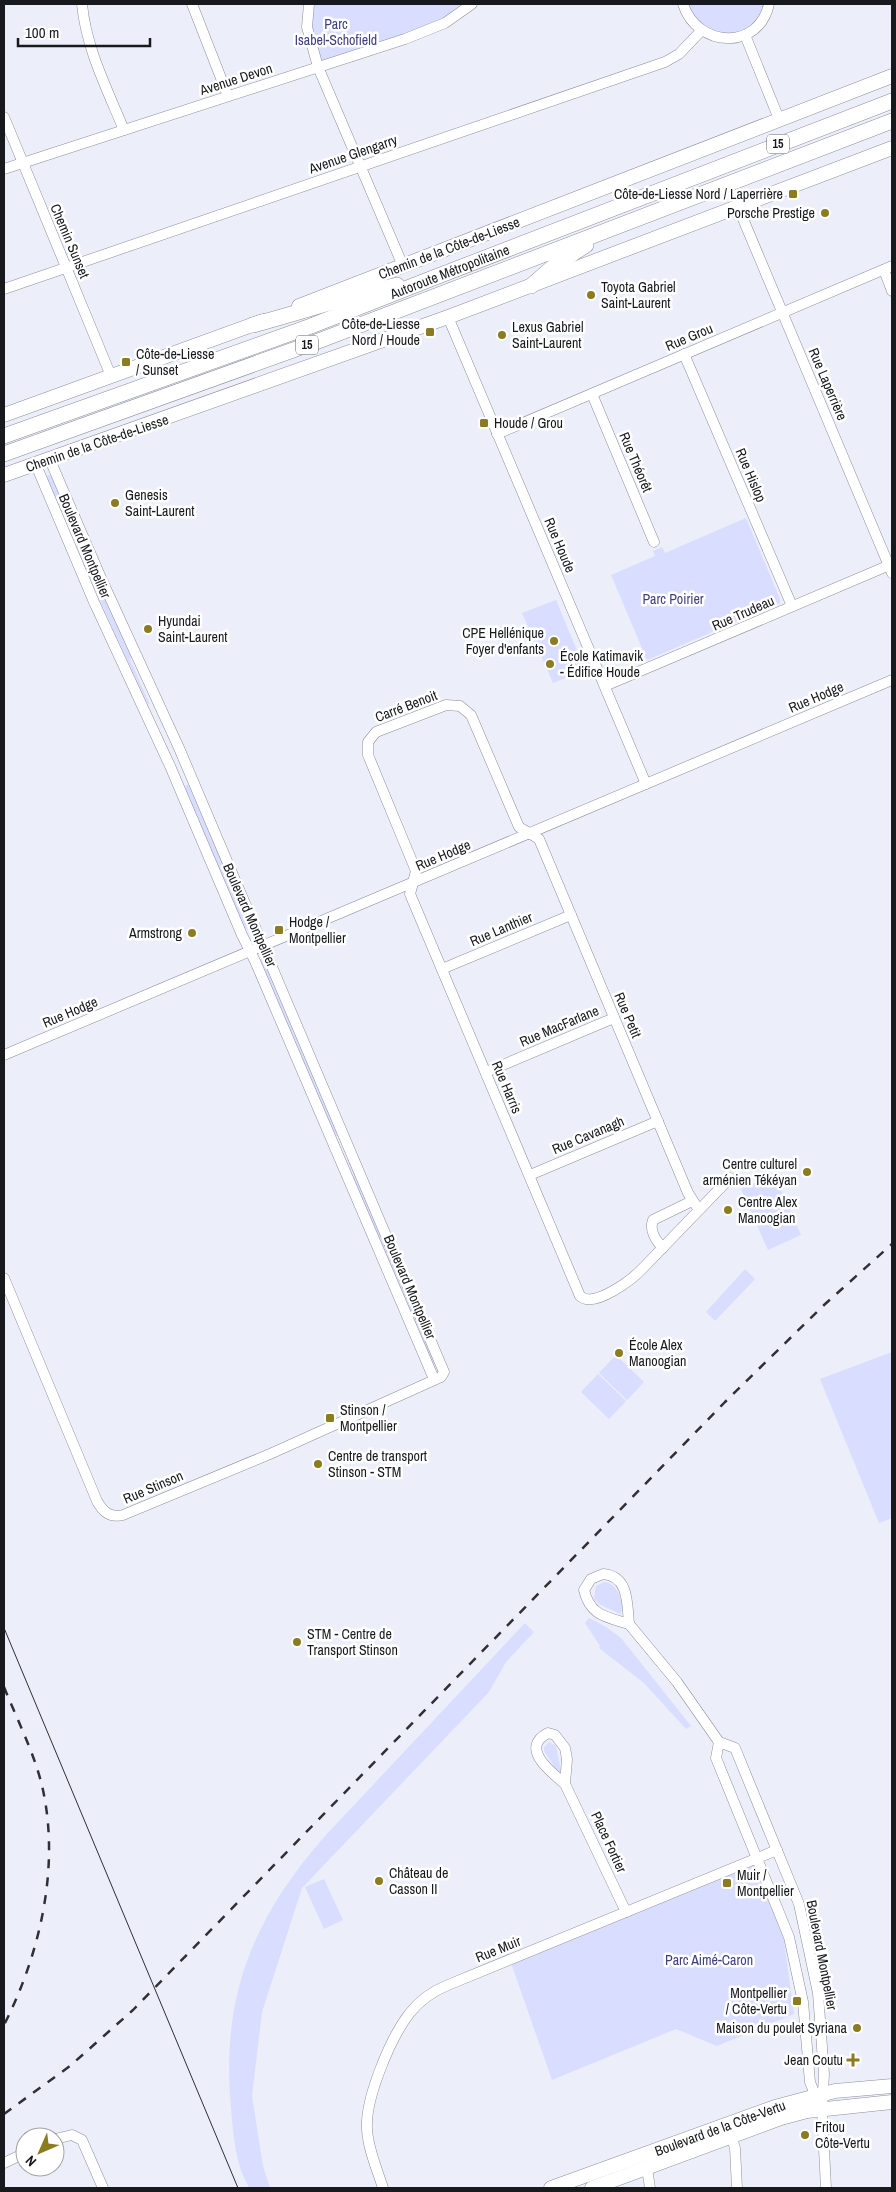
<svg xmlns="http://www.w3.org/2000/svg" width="896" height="2192" viewBox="0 0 896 2192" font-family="'Archivo Narrow',sans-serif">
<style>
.green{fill:#d9ddff}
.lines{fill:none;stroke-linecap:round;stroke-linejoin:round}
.minor-casing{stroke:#8d8f9a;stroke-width:11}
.major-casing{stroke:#8d8f9a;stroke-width:15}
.highway-casing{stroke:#8d8f9a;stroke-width:16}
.minor{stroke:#fff;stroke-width:10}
.major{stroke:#fff;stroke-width:14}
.highway{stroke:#fff;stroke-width:15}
.tram{stroke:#2f3035;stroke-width:1}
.rail{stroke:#2f3035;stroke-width:2.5;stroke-dasharray:9 9;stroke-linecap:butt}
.poi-dot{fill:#8b7b21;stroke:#fff;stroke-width:2}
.labels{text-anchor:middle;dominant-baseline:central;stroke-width:5;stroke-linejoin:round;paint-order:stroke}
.shield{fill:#fff;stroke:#5d5e61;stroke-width:1}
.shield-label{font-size:12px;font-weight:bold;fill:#18191d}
.park-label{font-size:14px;fill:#3d3f7f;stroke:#fff}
.street-label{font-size:14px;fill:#18191d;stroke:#fff}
.poi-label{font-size:14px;fill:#18191d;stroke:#fff;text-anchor:start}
</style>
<rect width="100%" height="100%" fill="#eceefa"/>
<g class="green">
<path d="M309 4H472L458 15 318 67 310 41Z"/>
<path d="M683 4H769L745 35 712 36Z"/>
<path d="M48 475H51L70 519 69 522 65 521 46 477Z"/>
<path d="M746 518 780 599V603L647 660 611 575 655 556 653 551 662 547 665 553Z"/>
<path d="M79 544 81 545 132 657 130 659 150 705 147 703 76 548Z"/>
<path d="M556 600 585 670 553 683 522 613Z"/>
<path d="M189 785 249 926 248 930 243 927 185 789 186 785Z"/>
<path d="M261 959H264L340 1135 336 1136 332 1128H330L295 1040 293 1041 260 962Z"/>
<path d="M350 1159 435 1363H432L352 1177 354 1176 347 1160Z"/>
<path d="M774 1174 801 1235 768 1250 741 1189Z"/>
<path d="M745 1269 755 1279 715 1321 706 1312Z"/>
<path d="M892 1352V1518L879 1523 820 1379Z"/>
<path d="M616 1355 644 1382 627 1400 599 1373Z"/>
<path d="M598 1374 626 1401 609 1419 581 1392Z"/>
<path d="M604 1582C618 1583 626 1605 620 1614L599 1604 594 1599 596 1586Z"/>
<path d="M589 1618 606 1627 621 1638 691 1726 686 1729 644 1683 599 1648 600 1646 585 1623Z"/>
<path d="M525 1623 534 1632 506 1662 489 1692 302 1888 262 2012 252 2096 263 2166 270 2188H249C245 2179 240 2170 238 2160 233 2140 232 2117 230 2096 223 1990 256 1915 325 1836Z"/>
<path d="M549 1742 556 1746 561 1771 558 1772 544 1751V1747Z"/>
<path d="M757 1858 780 1912 794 2014 717 2046 676 2029 552 2080 510 1960Z"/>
<path d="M324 1879 343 1920 324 1929 305 1887Z"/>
</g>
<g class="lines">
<defs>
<g id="minor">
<path d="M82 4C86 48 107 89 124 130"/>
<path d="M192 4 228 96"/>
<path d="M309 4 307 27 318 67 403 266"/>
<path d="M683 4C697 48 759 51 769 4"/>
<path d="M745 35 779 119"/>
<path d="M4 117 111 376"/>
<path d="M4 169 405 39 445 23 472 4"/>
<path d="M738 207 892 573"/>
<path d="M884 270 892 291"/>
<path d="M4 289 665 62 679 54 701 31"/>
<path d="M448 317 646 784"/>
<path d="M684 354 792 606"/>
<path d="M592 394 654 542"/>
<path d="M497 434 892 266"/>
<path d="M36 465 94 602 170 766 242 935 255 961 434 1379"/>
<path d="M605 686 892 564"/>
<path d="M442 969 571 915"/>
<path d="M4 1055 892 680"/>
<path d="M486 1072 614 1018"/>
<path d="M530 1175 658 1121"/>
<path d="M699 1210 688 1193 539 839 519 827 471 715 460 706 446 705 376 732 368 742V755L416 871 410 894 580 1296C594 1309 633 1279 644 1267L730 1178"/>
<path d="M663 1248C656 1241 649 1230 653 1220L692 1201"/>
<path d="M4 1278 97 1501C103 1512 110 1518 123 1515L270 1454 441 1377 444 1372 179 748 101 578 50 460"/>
<path d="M603 1574C629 1576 627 1603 629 1624 607 1617 590 1616 584 1590L591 1579Z"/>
<path d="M629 1624 677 1682 719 1742 735 1748 799 1904 818 1993 824 2074 822 2110 826 2188"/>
<path d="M719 1742 716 1758 789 1937 803 2002 810 2082 818 2102"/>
<path d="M565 1784C551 1772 519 1748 548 1733L555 1735 565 1748 567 1759 565 1784 626 1912"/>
<path d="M731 2135 735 2148 737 2188"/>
<path d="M55 2139 72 2135 82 2140 103 2188"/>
<path d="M4 2163 25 2153"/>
<path d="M647 2168 650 2188"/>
<path d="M383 2188C377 2169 368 2149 367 2129 365 2099 390 2039 409 2014 419 2001 433 1991 448 1985L777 1850"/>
</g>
<g id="major">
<path d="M299 306 892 76"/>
<path d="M4 415 263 321"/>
<path d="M4 475 448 317 892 148"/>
<path d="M551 2188 775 2107 835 2091 892 2086"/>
<path d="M592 2188 781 2118 807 2111 892 2102"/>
</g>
<g id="highway">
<path d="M531 286 554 266 586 245"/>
<path d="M253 325C301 312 349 296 397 285"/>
<path id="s1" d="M4 436 311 326 433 278 892 101"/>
<path d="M4 454 321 340 892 121"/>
</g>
</defs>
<use href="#minor" class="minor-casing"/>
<use href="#major" class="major-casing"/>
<use href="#highway" class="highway-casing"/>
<use href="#minor" class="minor"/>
<use href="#major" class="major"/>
<use href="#highway" class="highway"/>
<path class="tram" d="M4 1628 238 2188"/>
<g class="rail">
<path d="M4 1687C18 1722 37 1758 44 1795 59 1872 39 1956 4 2025"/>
<path d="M4 2114 70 2066 133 2010 725 1402 824 1305 892 1244"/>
</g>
</g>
<g class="poi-dot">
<rect x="788" y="189" width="10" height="10" rx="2.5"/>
<circle cx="825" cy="213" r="5"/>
<circle cx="591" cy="295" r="5"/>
<rect x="425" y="327" width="10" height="10" rx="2.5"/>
<circle cx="502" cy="335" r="5"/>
<rect x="121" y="357" width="10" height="10" rx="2.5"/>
<rect x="479" y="418" width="10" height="10" rx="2.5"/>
<circle cx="115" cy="503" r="5"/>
<circle cx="148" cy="629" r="5"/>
<circle cx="554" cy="641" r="5"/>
<circle cx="550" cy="664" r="5"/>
<rect x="274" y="925" width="10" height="10" rx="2.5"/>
<circle cx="192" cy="933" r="5"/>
<circle cx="807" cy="1172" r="5"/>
<circle cx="728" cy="1210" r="5"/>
<circle cx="619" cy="1353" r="5"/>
<rect x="325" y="1413" width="10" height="10" rx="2.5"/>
<circle cx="318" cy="1464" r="5"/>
<circle cx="297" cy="1642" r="5"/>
<circle cx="379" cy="1881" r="5"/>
<rect x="722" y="1878" width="10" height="10" rx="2.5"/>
<rect x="792" y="1996" width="10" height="10" rx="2.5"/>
<circle cx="857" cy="2028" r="5"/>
<path d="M850.5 2052.5h5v5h5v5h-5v5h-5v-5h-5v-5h5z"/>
<circle cx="805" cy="2135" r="5"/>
</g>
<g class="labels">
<g class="shield">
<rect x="767" y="134.5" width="22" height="19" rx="4"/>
<rect x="296" y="335.5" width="22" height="19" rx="4"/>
</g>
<g class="shield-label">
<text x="778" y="144">15</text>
<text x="307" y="345">15</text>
</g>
<g class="park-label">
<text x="336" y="24">Parc<tspan x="336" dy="16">Isabel-Schofield</tspan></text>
<text x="673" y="599">Parc Poirier</text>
<text x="709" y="1960">Parc Aimé-Caron</text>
</g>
<g class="street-label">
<text transform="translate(236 79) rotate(-18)">Avenue Devon</text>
<text transform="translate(353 154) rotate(-19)">Avenue Glengarry</text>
<text transform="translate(70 241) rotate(67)">Chemin Sunset</text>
<text transform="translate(449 248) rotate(-21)">Chemin de la Côte-de-Liesse</text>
<text stroke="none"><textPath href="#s1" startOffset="475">Autoroute Métropolitaine</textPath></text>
<text transform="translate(689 337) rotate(-23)">Rue Grou</text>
<text transform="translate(828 384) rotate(67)">Rue Laperrière</text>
<text transform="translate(97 443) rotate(-19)">Chemin de la Côte-de-Liesse</text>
<text transform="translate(636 462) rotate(67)">Rue Théorêt</text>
<text transform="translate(751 475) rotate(67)">Rue Hislop</text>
<text transform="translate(560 545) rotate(67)">Rue Houde</text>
<text transform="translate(85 546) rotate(67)">Boulevard Montpellier</text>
<text transform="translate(743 613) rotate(-24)">Rue Trudeau</text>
<text transform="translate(816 697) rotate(-23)">Rue Hodge</text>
<text transform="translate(406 706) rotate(-21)">Carré Benoit</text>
<text transform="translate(443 855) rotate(-23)">Rue Hodge</text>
<text transform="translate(250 915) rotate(66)">Boulevard Montpellier</text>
<text transform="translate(501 929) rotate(-23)">Rue Lanthier</text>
<text transform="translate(70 1012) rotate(-23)">Rue Hodge</text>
<text transform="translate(628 1015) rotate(67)">Rue Petit</text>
<text transform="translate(559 1026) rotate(-23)">Rue MacFarlane</text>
<text transform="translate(507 1087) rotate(67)">Rue Harris</text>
<text transform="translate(588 1135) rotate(-23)">Rue Cavanagh</text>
<text transform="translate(410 1287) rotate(67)">Boulevard Montpellier</text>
<text transform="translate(153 1487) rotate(-23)">Rue Stinson</text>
<text transform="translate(609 1842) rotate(65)">Place Fortier</text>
<text transform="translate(498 1949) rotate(-22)">Rue Muir</text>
<text transform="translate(822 1955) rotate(79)">Boulevard Montpellier</text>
<text transform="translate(720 2128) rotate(-20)">Boulevard de la Côte-Vertu</text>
</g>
<g class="poi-label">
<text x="783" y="194" text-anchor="end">Côte-de-Liesse Nord / Laperrière</text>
<text x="815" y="213" text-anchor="end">Porsche Prestige</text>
<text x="601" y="287">Toyota Gabriel<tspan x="601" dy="16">Saint-Laurent</tspan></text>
<text x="420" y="324" text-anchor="end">Côte-de-Liesse<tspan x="420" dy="16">Nord / Houde</tspan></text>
<text x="512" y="327">Lexus Gabriel<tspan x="512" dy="16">Saint-Laurent</tspan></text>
<text x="136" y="354">Côte-de-Liesse<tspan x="136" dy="16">/ Sunset</tspan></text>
<text x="494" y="423">Houde / Grou</text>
<text x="125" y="495">Genesis<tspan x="125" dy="16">Saint-Laurent</tspan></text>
<text x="158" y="621">Hyundai<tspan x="158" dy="16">Saint-Laurent</tspan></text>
<text x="544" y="633" text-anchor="end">CPE Hellénique<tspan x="544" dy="16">Foyer d'enfants</tspan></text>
<text x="560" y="656">École Katimavik<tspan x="560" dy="16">- Édifice Houde</tspan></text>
<text x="289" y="922">Hodge /<tspan x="289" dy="16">Montpellier</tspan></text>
<text x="182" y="933" text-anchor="end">Armstrong</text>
<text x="797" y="1164" text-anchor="end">Centre culturel<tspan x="797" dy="16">arménien Tékéyan</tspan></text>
<text x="738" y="1202">Centre Alex<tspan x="738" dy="16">Manoogian</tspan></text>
<text x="629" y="1345">École Alex<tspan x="629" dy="16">Manoogian</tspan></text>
<text x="340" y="1410">Stinson /<tspan x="340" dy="16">Montpellier</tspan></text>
<text x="328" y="1456">Centre de transport<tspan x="328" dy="16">Stinson - STM</tspan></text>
<text x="307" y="1634">STM - Centre de<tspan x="307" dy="16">Transport Stinson</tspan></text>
<text x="389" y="1873">Château de<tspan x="389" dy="16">Casson II</tspan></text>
<text x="737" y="1875">Muir /<tspan x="737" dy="16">Montpellier</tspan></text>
<text x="787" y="1993" text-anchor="end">Montpellier<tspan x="787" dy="16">/ Côte-Vertu</tspan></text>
<text x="847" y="2028" text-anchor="end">Maison du poulet Syriana</text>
<text x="843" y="2060" text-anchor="end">Jean Coutu</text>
<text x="815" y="2127">Fritou<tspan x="815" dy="16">Côte-Vertu</tspan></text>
</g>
</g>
<rect width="896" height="2192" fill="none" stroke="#18191d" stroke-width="10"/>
<g transform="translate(40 2152) rotate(225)"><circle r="24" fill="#ffffff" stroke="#a3a3a5"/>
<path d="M0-4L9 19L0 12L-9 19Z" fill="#8b7b21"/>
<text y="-8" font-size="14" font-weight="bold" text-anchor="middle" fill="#18191d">N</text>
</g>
<path d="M18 38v8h132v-8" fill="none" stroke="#18191d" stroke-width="2.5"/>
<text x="25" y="38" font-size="15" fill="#18191d" stroke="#ffffff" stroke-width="4" paint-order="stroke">100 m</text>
</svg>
